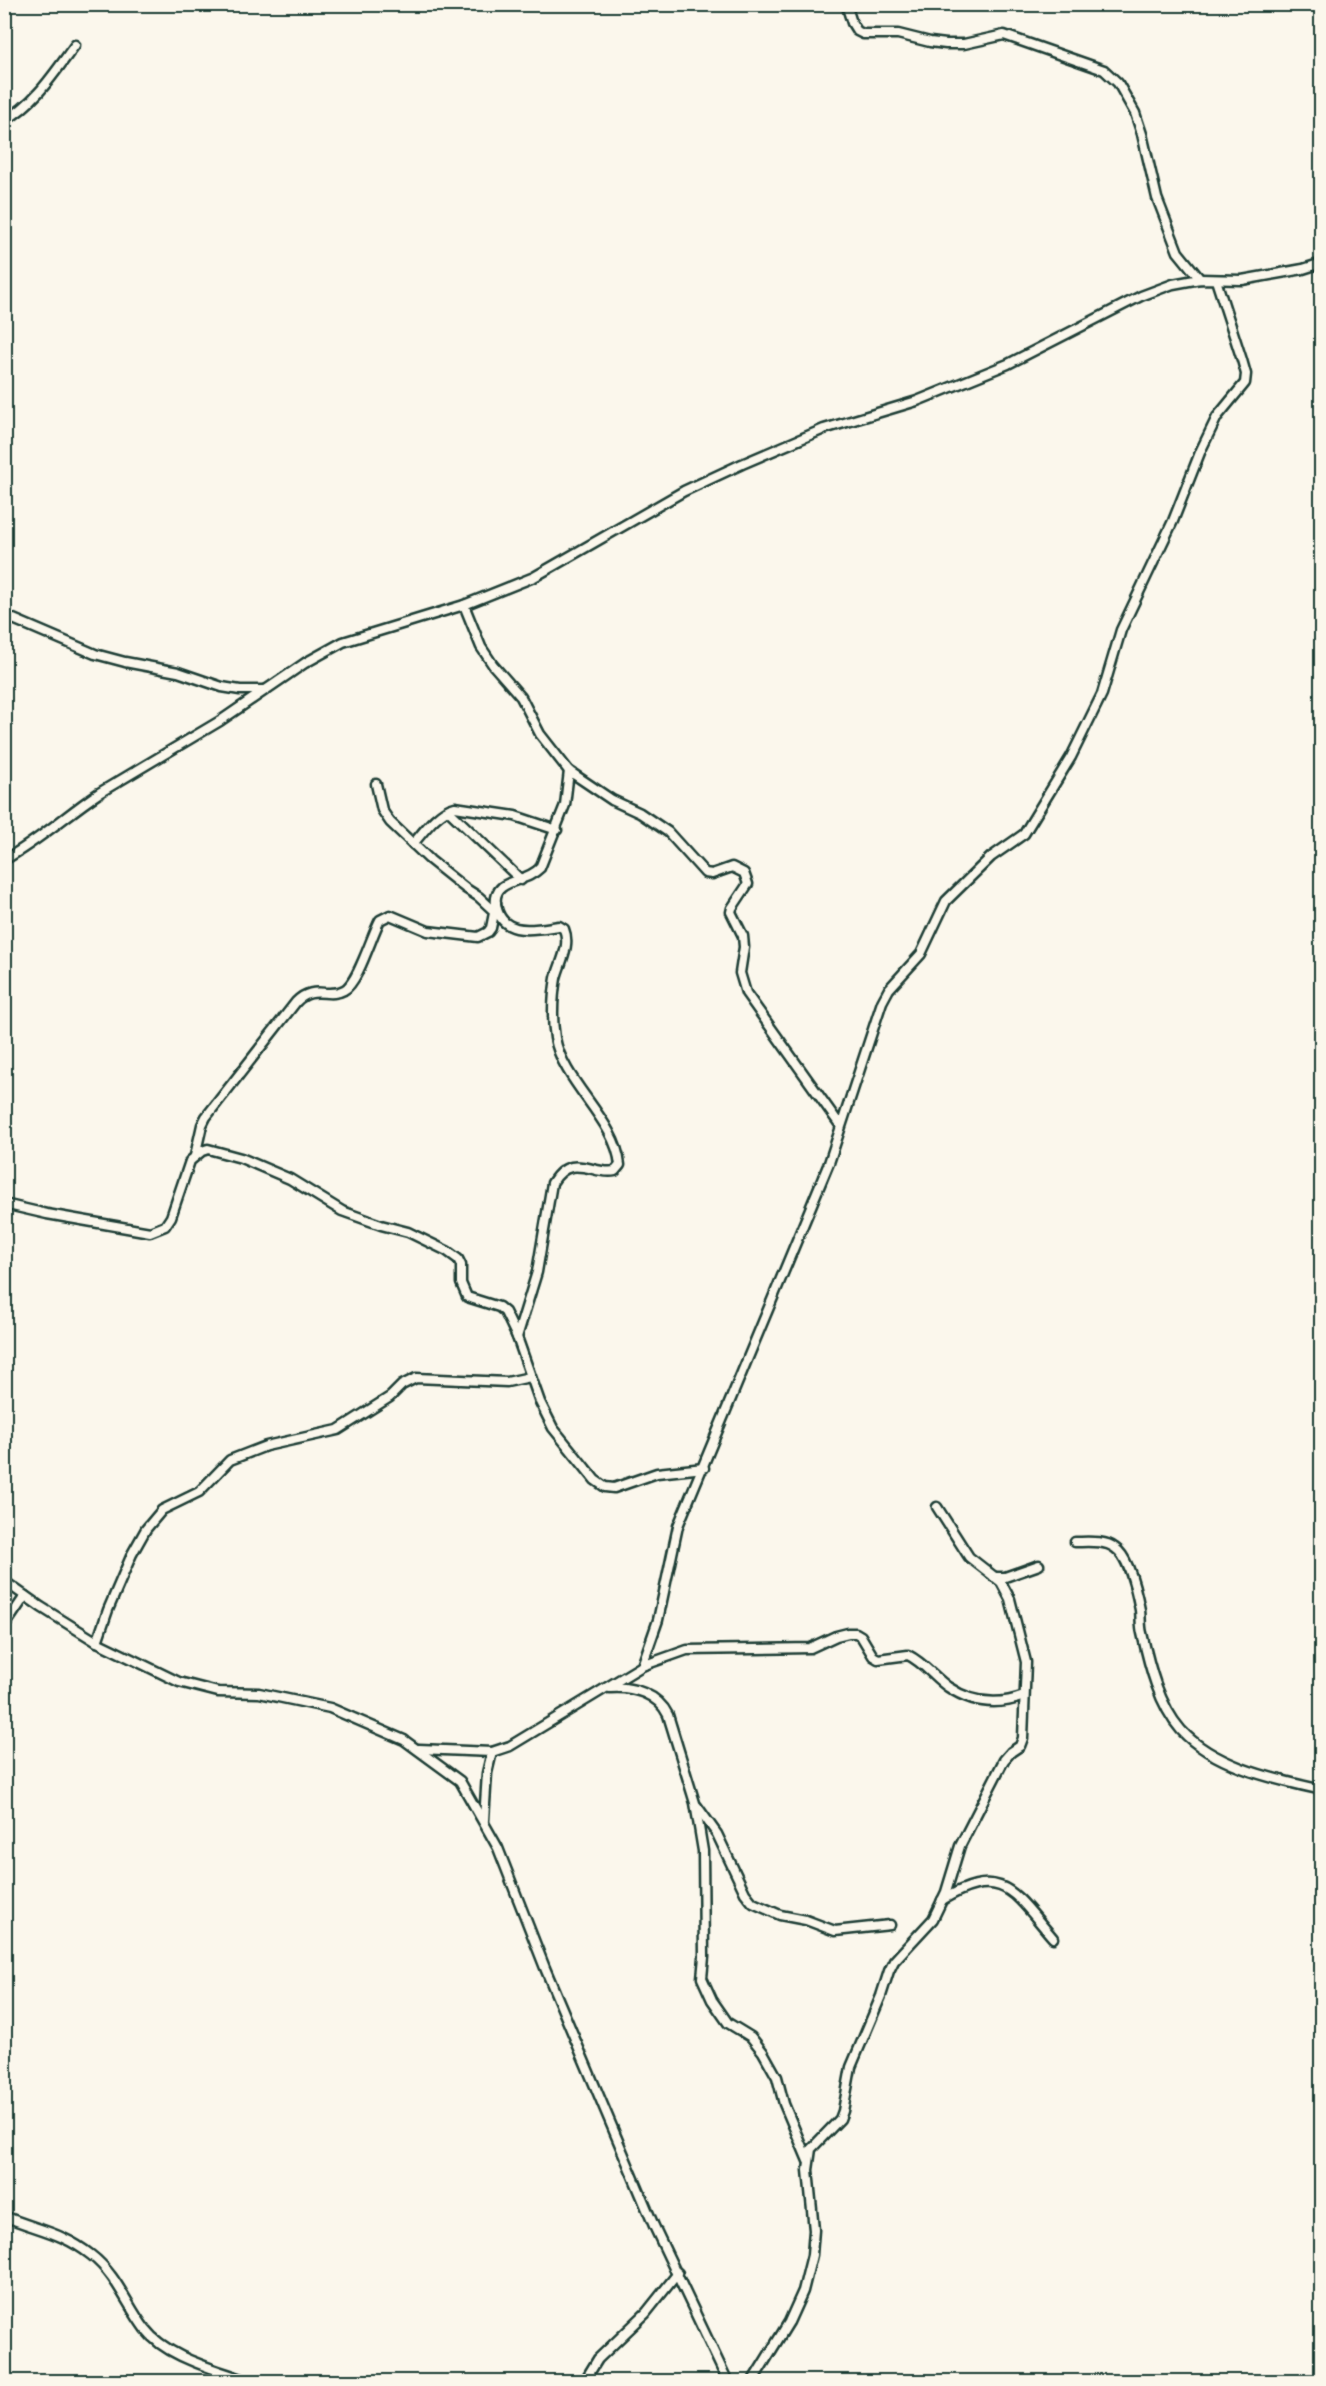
<svg xmlns="http://www.w3.org/2000/svg" width="1326" height="2386" viewBox="0 0 1326 2386" font-family="'Patrick Hand',sans-serif">
<style>
.lines{fill:none;stroke-linecap:round;stroke-linejoin:round}
.street-casing{stroke:#1f3d34;stroke-width:13}
.street{stroke:#fbf7ec;stroke-width:8}
</style>
<rect width="100%" height="100%" fill="#fbf7ec"/>
<filter id="ink" filterUnits="userSpaceOnUse"><feTurbulence type="fractalNoise" baseFrequency=".0167" numOctaves="2"/><feDisplacementMap in="SourceGraphic" scale="12" xChannelSelector="R" yChannelSelector="G"/><feConvolveMatrix kernelMatrix="1 2 1 2 8 2 1 2 1" color-interpolation-filters="sRGB"/></filter>
<g filter="url(#ink)">
<g class="lines">
<defs>
<g id="street">
<path d="M846 4 852 23 857 31 863 34H898L930 42 946 44H964L1004 35 1104 70 1118 83 1135 113 1142 134 1157 198 1178 252 1200 279"/>
<path d="M4 121C35 104 55 72 75 45"/>
<path d="M464 605 481 647 493 665 521 697 540 734 569 771 612 800 640 813 668 832 705 873 712 874 732 867 744 873 748 884 732 908 731 912 743 936 744 947 740 973 746 993 840 1125"/>
<path d="M4 615 95 654 125 662 178 672 222 687 240 690H264"/>
<path d="M376 784 382 810 390 822 430 860 465 888 479 897 494 911"/>
<path d="M448 810 521 880"/>
<path d="M413 844C424 831 438 811 455 807L515 816 557 830"/>
<path d="M4 860C40 840 66 815 99 793L220 721 305 663 343 642 464 605 534 577 684 491 742 464 824 429 917 401 1008 364 1141 296 1173 284 1200 279 1242 280 1303 269 1322 263"/>
<path d="M195 1156 202 1125 206 1117 296 1002C313 984 328 999 344 990 358 983 371 937 380 920L390 915 428 931 478 937 488 932 491 928 496 903"/>
<path d="M4 1204 47 1214 150 1232 165 1226 171 1217 190 1161 202 1151 208 1149 241 1158 290 1179 342 1211 381 1225 408 1232 447 1251 458 1259 461 1265V1283L467 1297 499 1307 505 1312 517 1337 540 1402 553 1428 595 1480 605 1487 614 1488 657 1473 704 1468"/>
<path d="M517 1337 537 1272 552 1183C571 1151 594 1176 615 1171L620 1165C616 1120 563 1083 555 1038 552 1020 553 996 556 978 560 962 571 946 564 929L559 926C535 929 501 938 496 904 495 898 497 891 502 887 514 878 528 880 540 868L565 805 569 771"/>
<path d="M1075 1542C1087 1542 1105 1540 1115 1548 1129 1557 1137 1594 1140 1610 1141 1618 1140 1626 1142 1633 1149 1665 1159 1705 1181 1730 1215 1767 1274 1779 1322 1790"/>
<path d="M994 1577H1005L1039 1565"/>
<path d="M4 1581 41 1607 97 1642 179 1682 218 1692 259 1693 330 1708 404 1740 460 1781 498 1848 545 1968 654 2226 728 2382"/>
<path d="M4 1627 25 1596"/>
<path d="M97 1642 108 1610 132 1554 146 1529 162 1510 199 1492 230 1460 266 1446 338 1430 390 1397 402 1385 416 1378 507 1382 530 1377"/>
<path d="M642 1666 687 1650 810 1648 836 1636 848 1633H856L861 1636 873 1656 878 1659 908 1655C924 1663 934 1677 948 1687 972 1703 998 1706 1024 1696"/>
<path d="M610 1688C633 1686 658 1694 668 1715L695 1803 703 1851 704 1957 702 1978 712 2000 728 2023 751 2037 763 2052 777 2077 784 2104 808 2161"/>
<path d="M419 1749 492 1752 510 1746 642 1666 658 1620 678 1526 829 1163 882 1002 889 989 921 954 946 901 991 857 1024 834 1071 757 1102 694 1121 630 1173 521 1201 450 1217 417 1245 383 1246 374 1242 360 1216 280"/>
<path d="M697 1806 717 1834 745 1893 753 1903 780 1915 806 1920 835 1931 890 1925"/>
<path d="M484 1820 487 1773 492 1752"/>
<path d="M942 1900C1003 1864 1014 1893 1053 1938"/>
<path d="M4 2216C37 2230 62 2232 91 2255 117 2275 126 2304 145 2329 167 2358 216 2369 250 2382"/>
<path d="M584 2382 598 2359 646 2313 678 2273"/>
<path d="M752 2382 789 2322 803 2291 812 2255 814 2230 808 2170 811 2149 840 2119 843 2111 851 2067 881 1996 889 1971 894 1961 933 1919 946 1892 960 1846 1004 1760 1011 1752 1020 1746 1023 1738 1026 1662 1010 1599 1001 1582 969 1557 937 1507"/>
</g>
</defs>
<use href="#street" class="street-casing"/>
<use href="#street" class="street"/>
</g>
</g>
<rect width="1326" height="2386" fill="none" stroke="#fbf7ec" stroke-width="24"/>
<rect x="12" y="12" width="1302" height="2362" fill="none" stroke="#1f3d34" stroke-width="2" filter="url(#ink)"/>
</svg>
